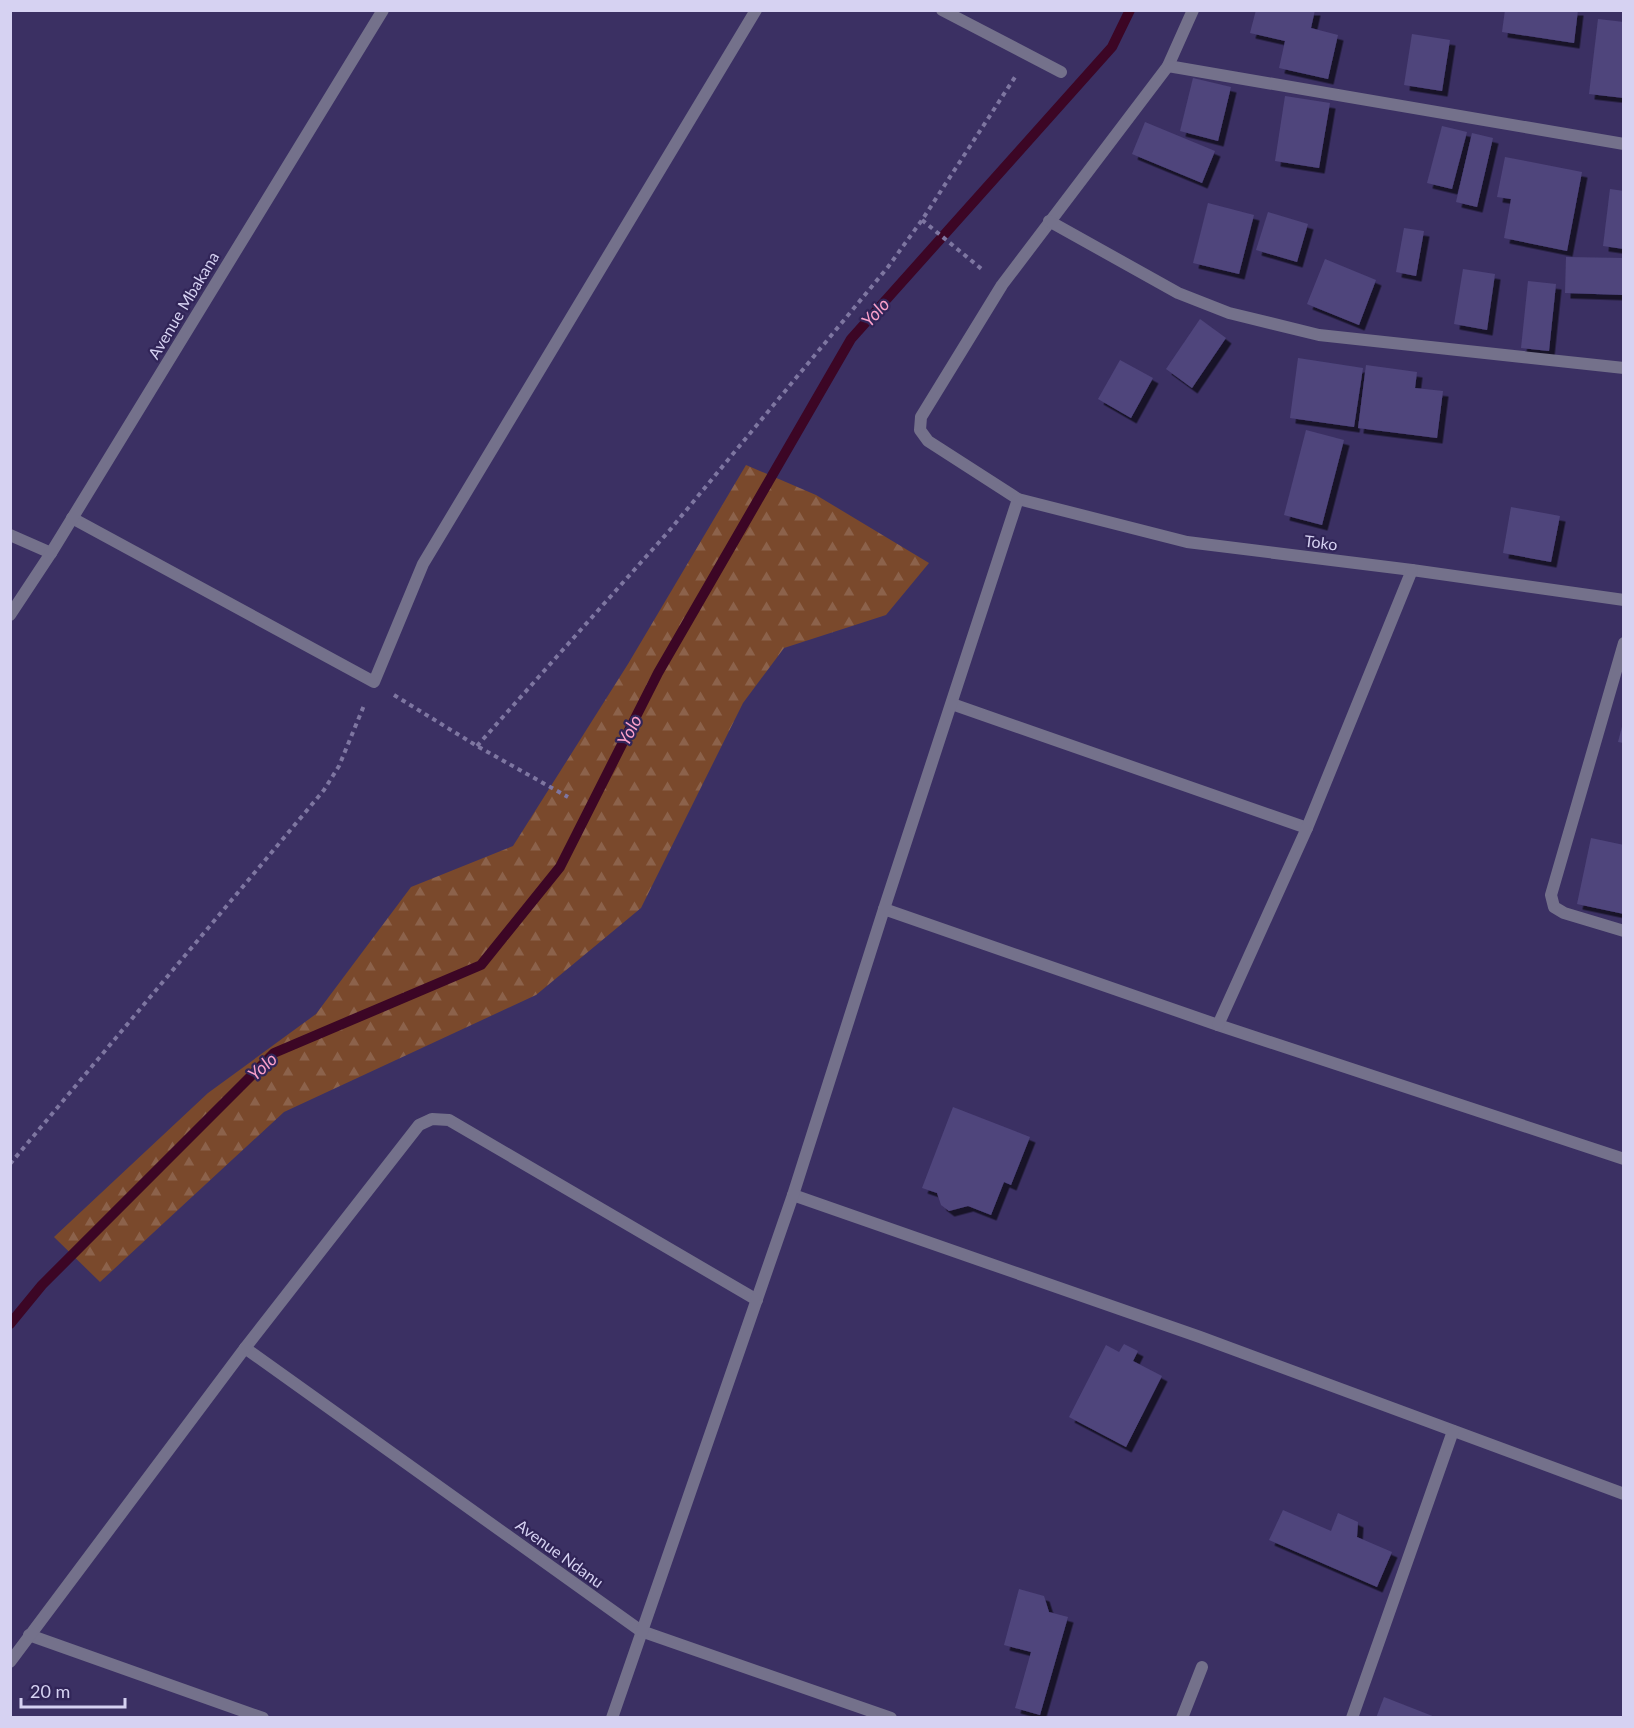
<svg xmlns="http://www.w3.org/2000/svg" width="1634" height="1728" viewBox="0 0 1634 1728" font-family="Lato,sans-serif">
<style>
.forest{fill:url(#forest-firs)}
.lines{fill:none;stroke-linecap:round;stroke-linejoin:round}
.stream{stroke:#3c0625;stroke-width:10}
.building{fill:#4f457c;filter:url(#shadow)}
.path{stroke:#7e76a1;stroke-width:4;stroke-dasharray:4.5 4.5;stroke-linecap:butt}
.lane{stroke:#74718b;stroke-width:12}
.street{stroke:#74718b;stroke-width:12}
.labels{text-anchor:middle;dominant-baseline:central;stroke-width:4.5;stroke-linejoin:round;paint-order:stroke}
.street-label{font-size:16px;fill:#d6d2f2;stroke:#312558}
.water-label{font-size:18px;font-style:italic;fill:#faa0ca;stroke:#312558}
</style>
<defs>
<pattern id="forest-firs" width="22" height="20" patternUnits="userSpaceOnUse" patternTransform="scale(1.5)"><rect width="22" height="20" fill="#7a492c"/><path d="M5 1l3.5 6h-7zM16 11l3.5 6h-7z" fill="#8c624b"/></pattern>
<filter id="shadow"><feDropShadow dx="5.5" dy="5.5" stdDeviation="0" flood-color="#0009"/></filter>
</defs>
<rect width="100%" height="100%" fill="#3b3063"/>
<path class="forest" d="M746 465 816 495 929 563 886 615 784 648 743 703 641 908 536 995 284 1112 100 1282 54 1237 208 1093 316 1014 411 887 513 846 628 664Z"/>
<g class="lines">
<path class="stream" d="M10 1324 42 1285 274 1053 481 965 560 867 658 673 851 339 1112 47 1130 10"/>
</g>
<g class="building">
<path d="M1256 10H1315L1311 28 1338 35 1328 79 1279 68 1285 41 1250 33Z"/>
<path d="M1505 10H1578L1574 43 1502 32Z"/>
<path d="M1598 19 1624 22V98L1589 94Z"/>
<path d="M1412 34 1450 40 1442 91 1404 85Z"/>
<path d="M1193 78 1231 87 1218 141 1180 131Z"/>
<path d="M1285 96 1330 103 1319 168 1275 161Z"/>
<path d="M1145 122 1215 151 1202 183 1132 154Z"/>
<path d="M1442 126 1467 132 1452 189 1427 183Z"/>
<path d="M1472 133 1493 138 1477 207 1456 202Z"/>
<path d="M1505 157 1582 172 1567 251 1504 238 1511 199 1497 197Z"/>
<path d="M1610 189 1624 191V249L1603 246Z"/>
<path d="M1208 203 1254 215 1239 274 1193 263Z"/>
<path d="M1268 212 1308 224 1297 262 1256 250Z"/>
<path d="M1404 228 1424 231 1416 276 1396 272Z"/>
<path d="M1566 257 1624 258V295L1565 293Z"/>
<path d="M1325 259 1376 280 1359 325 1307 304Z"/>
<path d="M1463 269 1495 274 1487 330 1454 324Z"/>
<path d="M1528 281 1556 284 1549 351 1521 348Z"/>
<path d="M1200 319 1226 338 1192 388 1166 369Z"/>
<path d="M1298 358 1363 368 1354 427 1290 418Z"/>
<path d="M1120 360 1153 378 1131 418 1098 399Z"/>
<path d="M1366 365 1417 372 1415 388 1443 391 1437 438 1358 428Z"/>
<path d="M1306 430 1344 440 1322 525 1284 515Z"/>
<path d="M1511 507 1560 516 1551 562 1503 553Z"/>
<path d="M1623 723H1624V743L1618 742Z"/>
<path d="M1591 838 1624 845V914L1577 904Z"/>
<path d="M953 1107 1030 1137 1011 1185 1004 1182 991 1215 968 1206 949 1211 941 1205 937 1193 922 1188Z"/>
<path d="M1124 1344 1138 1351 1133 1361 1162 1376 1126 1447 1069 1417 1106 1345 1119 1352Z"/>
<path d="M1283 1510 1331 1531 1338 1513 1358 1522 1357 1537 1392 1552 1377 1587 1269 1540Z"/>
<path d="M1019 1589 1044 1596 1049 1612 1068 1617 1040 1715 1015 1708 1031 1652 1004 1645Z"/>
<path d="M1384 1697 1435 1717V1718H1376Z"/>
</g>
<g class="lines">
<g class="path">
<path d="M922 220 984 271"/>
<path d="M394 695 477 746 568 797"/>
<path d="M477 746 669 531 888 267 922 220 1017 74"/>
<path d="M10 1164 324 790 339 766 365 703"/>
</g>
<path class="lane" d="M1624 643 1551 895 1554 907 1564 913 1624 931"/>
<g class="street">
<path d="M942 10 1061 72"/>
<path d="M1193 10 1168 66 1002 285 921 417 920 430 928 441 1018 499 1187 542 1412 570 1624 600"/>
<path d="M1168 66 1624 144"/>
<path d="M1049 221 1178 293 1229 313 1319 335 1624 368"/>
<path d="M72 518 374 682 423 564 756 10"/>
<path d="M10 535 51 553"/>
<path d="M10 615 51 553 383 10"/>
<path d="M952 704 1307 828"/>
<path d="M884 909 1218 1025 1624 1159"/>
<path d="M1218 1025 1307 828 1412 570"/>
<path d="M793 1195 1200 1337 1624 1494"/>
<path d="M245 1348 641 1631 891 1718"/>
<path d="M29 1635 263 1718"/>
<path d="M10 1662 245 1348 419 1125 432 1119 449 1120 757 1300"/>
<path d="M612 1718 793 1195 884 909 1018 499"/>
<path d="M1182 1718 1202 1667"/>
<path d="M1352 1718 1453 1431"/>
</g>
</g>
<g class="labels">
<g class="street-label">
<text transform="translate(183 305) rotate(-59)">Avenue Mbakana</text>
<text transform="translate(1321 542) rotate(7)">Toko</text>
<text transform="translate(560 1553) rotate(36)">Avenue Ndanu</text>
</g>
<g class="water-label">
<text transform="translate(875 312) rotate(-48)">Yolo</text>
<text transform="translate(629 730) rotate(-63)">Yolo</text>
<text transform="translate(262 1066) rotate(-42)">Yolo</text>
</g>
</g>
<rect width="1634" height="1728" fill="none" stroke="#d6d2f2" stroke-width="24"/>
<path d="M21 1698v9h104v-9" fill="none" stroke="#d6d2f2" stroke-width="3"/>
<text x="30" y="1698" font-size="18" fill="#d6d2f2" stroke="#312558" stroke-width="4.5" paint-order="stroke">20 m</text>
</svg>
